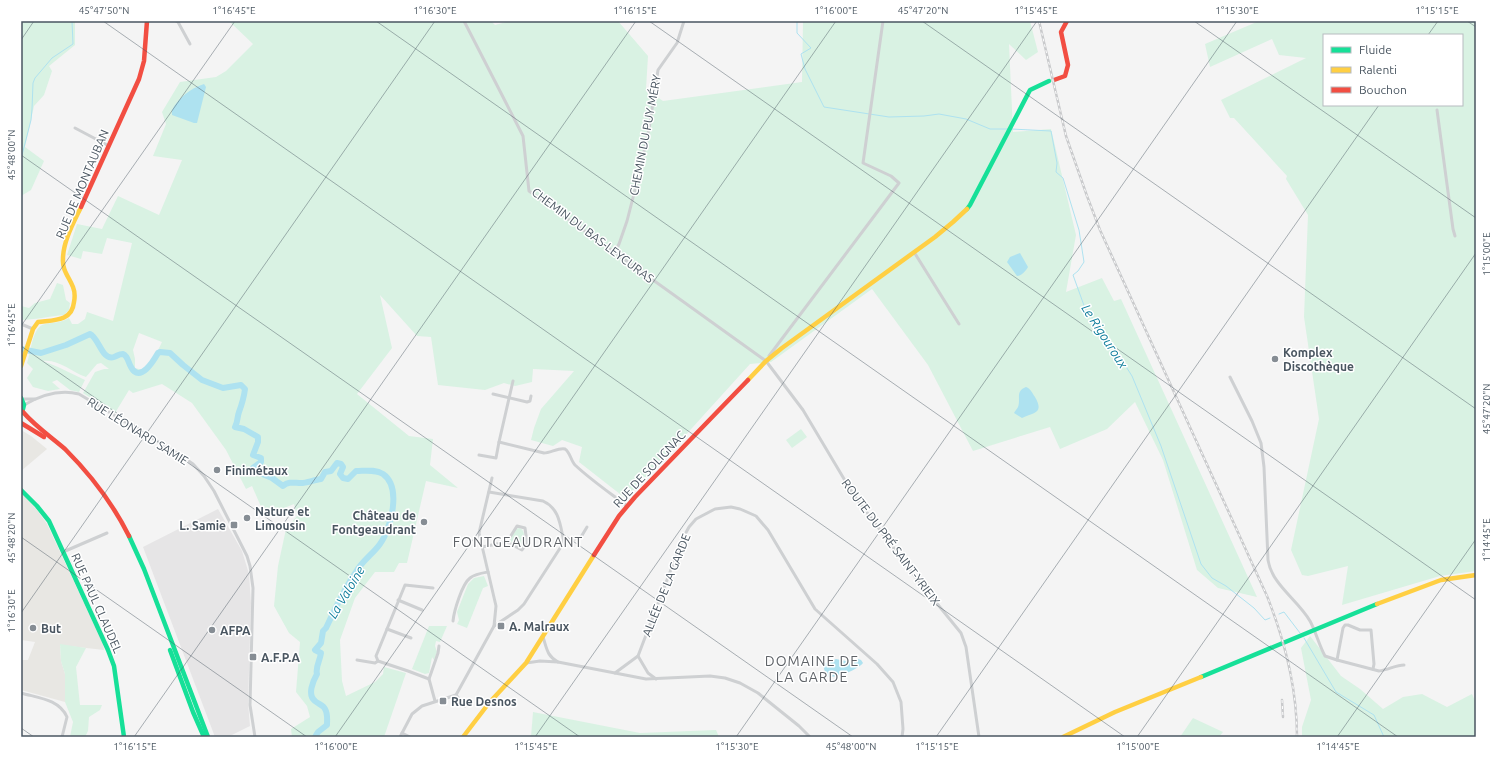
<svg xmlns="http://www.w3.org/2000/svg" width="1497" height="758" viewBox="0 0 1497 758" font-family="Ubuntu,sans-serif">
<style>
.commercial{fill:#e8e7e3}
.education{fill:#e6e5e6}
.green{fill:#d9f2e3;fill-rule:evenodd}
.water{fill:#aee2f0}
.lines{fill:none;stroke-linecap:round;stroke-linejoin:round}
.stream{stroke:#aee2f0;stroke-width:1}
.river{stroke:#aee2f0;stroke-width:6}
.street{stroke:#ced0d2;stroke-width:3}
.fast{stroke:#16e098;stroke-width:4.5}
.slow{stroke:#ffcf43;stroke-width:4.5}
.jam{stroke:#f24e42;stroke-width:4.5}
.rail-casing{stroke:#c9cacc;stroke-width:2.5}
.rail{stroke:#fff;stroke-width:1;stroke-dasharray:3;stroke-linecap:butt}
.ticks{fill:none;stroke:#4a5661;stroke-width:1;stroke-opacity:0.45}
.poi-dot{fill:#868d94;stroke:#fff;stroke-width:1.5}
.labels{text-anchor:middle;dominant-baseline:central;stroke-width:3;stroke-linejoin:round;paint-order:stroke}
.street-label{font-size:12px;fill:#4a5661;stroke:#fff}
.poi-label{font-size:12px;font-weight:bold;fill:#4a5661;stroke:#fff;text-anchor:start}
.water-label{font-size:13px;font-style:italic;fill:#0c7c9b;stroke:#fff}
.quarter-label{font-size:14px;letter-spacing:1px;fill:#5f6368;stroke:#fff}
.neatline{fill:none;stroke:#4a5661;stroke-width:1.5}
.ticks-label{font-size:10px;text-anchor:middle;fill:#4a5661}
</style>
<rect width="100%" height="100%" fill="#f4f4f4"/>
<g class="commercial">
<path d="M21 430 31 436 47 449 21 471Z"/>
<path d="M21 493 37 510 47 524 103 644 104 650 60 645 61 661 65 674V702L21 690V660H28L35 642 21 640Z"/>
</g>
<path class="education" d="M218 509 242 551 249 574 251 603 248 703 250 726 228 737H215L143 547Z"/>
<g class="green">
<path d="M21 21H75V45L49 66 52 71 44 95 34 106 25 147 44 161 31 190 21 196Z"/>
<path d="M229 21H491L495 25 510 21H618L648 56 646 89 663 101 802 82 803 21H1030L1038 52 1026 60 1009 44 1013 132 1051 129 1076 235 1066 292 1102 278 1114 301 1121 299 1257 597 1218 588 1197 570 1163 460 1135 402 1107 429 1060 449 1050 427 973 451 928 365 872 289 771 362 750 364 654 470 625 498 579 462 582 447 562 440 553 446 531 440 534 428 541 409 574 371 533 369 532 382 515 386 504 383 485 390 438 385 431 337 417 336 380 295 392 348 357 394 409 436 433 439 430 465 458 488 426 481 407 563H399L394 572H375L355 598 340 640 342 681 346 696 375 682 383 674 384 667 406 673 384 737H292L291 729 310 717 307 706 296 692 300 642 289 633 274 606 278 566 286 529 297 516 294 504 265 516 252 486 246 489 226 450 192 403 162 384 133 393 129 390 115 413 83 393 95 372 104 369H109L101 363 97 364 86 377C71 372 59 359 43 361L58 367 85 380 79 392 70 390 57 380 52 382 60 389 48 391 33 387 27 378 33 369 27 363C31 353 32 326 45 324 54 322 61 323 69 318L72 324H78L85 319 87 312 113 321 132 243 107 238 102 254 83 251 81 259 67 255 77 224 102 229 118 196 159 215 182 160 153 156 166 124 162 112 180 82 216 77 226 71 253 44ZM139 333 162 342 148 371 135 368V359L133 350Z"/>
<path d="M1259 21H1476V571L1440 576 1342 605 1348 566 1308 576 1302 575 1291 550 1319 419 1304 317 1308 215 1286 179 1287 176 1234 118H1230L1221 100 1306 58 1279 55 1272 39 1210 67 1205 44ZM1324 35H1462V105H1324Z"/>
<path d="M57 283 63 285 66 300 70 303 69 310 64 315C51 316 33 320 21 320V306L29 308 35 303 50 299Z"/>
<path d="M801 429 807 437 792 448 786 440Z"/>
<path d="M519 528C523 529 524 532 524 536L522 535V539L525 541 523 547 519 548 512 543 510 539 516 529Z"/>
<path d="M484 576 488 586 483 588 467 628 457 624 459 620 457 612 468 584 474 578Z"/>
<path d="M429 626H447L440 642 436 641 435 646 437 652 434 660 432 657 429 673 425 674 412 669Z"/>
<path d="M1310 636 1341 676 1360 689 1383 709 1403 697 1422 694 1447 707 1472 694 1476 703V737H1302V727L1311 700 1301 648Z"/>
<path d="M60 644 86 648 76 667 80 705H102L100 710 89 717 88 731 85 737H70L73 722 65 702V674L61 661Z"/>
<path d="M533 712 640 733 716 730 719 737H531Z"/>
<path d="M1193 718 1223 732 1219 737H1180Z"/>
</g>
<g class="water">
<path d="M204 84 206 87 197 123H194L172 115V110C179 97 190 89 204 84Z"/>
<path d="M1020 253 1028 267C1026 271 1021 276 1017 276L1007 262 1010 257Z"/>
<path d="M1026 387C1031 389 1032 393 1035 397 1044 413 1035 412 1022 418L1014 413C1015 411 1017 409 1018 407 1021 399 1015 391 1026 387Z"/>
<path d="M836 659 846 661 858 659 861 660 863 663C856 671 836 678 826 677L823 664Z"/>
</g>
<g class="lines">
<g class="stream">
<path d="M797 21V33L811 48 801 54 805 69 824 107 889 117 924 116 939 114 966 119 990 129H1008"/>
<path d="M1011 129 1051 131 1057 163 1056 172 1063 178 1079 230 1084 262 1078 271 1073 275 1086 311 1102 329 1132 376 1161 446 1201 564 1212 578 1226 586 1254 608 1265 620 1270 618"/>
<path d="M21 159 31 120 32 109 33 83 35 78 52 58 73 44 72 21"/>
<path d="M1279 614 1284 612 1300 633"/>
<path d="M1304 638 1336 692 1374 715 1384 737"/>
</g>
<path class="river" d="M21 349 41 353 66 345 90 334C99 338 102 361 114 357 117 356 119 354 123 354 128 356 128 362 131 367 140 384 154 360 158 353L160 352 170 353 183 365 202 380 223 388 241 385 245 389C244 397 242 404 239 412 237 417 238 422 235 427L244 429 258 437V442L253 455 261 458V462L253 468 255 471 272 478 283 486C289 481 294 483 301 483 306 483 314 480 321 479L325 472 331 471 337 463 341 464 343 467 340 474 343 478 348 479 356 471C365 471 375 469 383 474 402 487 391 529 380 544 373 554 362 561 356 572 344 589 335 609 326 628L323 631 321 643 315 650 321 653C320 661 315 667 317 674 313 681 307 695 315 701 318 704 323 705 325 709 328 714 327 719 327 725L318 732 315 737"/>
<g class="street">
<path d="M176 21 178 22 190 44"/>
<path d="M464 21 523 136 529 191 766 361 803 410 853 494 917 579 961 633 966 647 979 737"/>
<path d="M1437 110 1453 229 1455 236"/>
<path d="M75 128 109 146"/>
<path d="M615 252 619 244 627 221 636 186 649 129 658 70 677 43 684 21"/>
<path d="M914 252 959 324"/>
<path d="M21 324 33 329"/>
<path d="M769 356 899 183 891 176 863 163 883 21"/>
<path d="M1230 377 1252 421 1261 443 1264 467 1268 560C1272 585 1298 600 1310 621 1316 632 1319 645 1325 656L1337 660 1379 671C1388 670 1396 665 1404 665"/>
<path d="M493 394 527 402 530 401 531 396"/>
<path d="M22 399H35"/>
<path d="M24 405C41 395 59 389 79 394L177 453 193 464 204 476 214 491 247 556 250 566 253 588 250 705 255 737"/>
<path d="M499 442 544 453C550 453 560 447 565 449 570 452 571 461 575 465 591 480 610 493 627 506"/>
<path d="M479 455 496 458 499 442 513 381"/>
<path d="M489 492 543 501C560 509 560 525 564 542L524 604 518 610 494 626"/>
<path d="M564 542 581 537 587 527"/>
<path d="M482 547 507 542 522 550 527 543 525 528 517 526 507 542"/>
<path d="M63 552 107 533"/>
<path d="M398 600 422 610"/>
<path d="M453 621C454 611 462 584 470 578 475 574 482 573 488 572"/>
<path d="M387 629 411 638"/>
<path d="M638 656 683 538 689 527 696 519 715 509 731 507 740 509 756 516 768 530 815 609 877 664 893 682 901 702 903 729 902 737"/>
<path d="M357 660 375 663 378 661"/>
<path d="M1337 660 1343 628 1345 625H1348L1360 630H1371L1374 664 1373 669"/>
<path d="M558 662 646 679 710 676 725 678 740 683 758 693 799 726 810 737"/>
<path d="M526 663 540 661 558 662C547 656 547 649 543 637"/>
<path d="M615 673 638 656 648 673 656 679"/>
<path d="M429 679 408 671 378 661 376 656 405 585 433 588"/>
<path d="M21 693C38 698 59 699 67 717L62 737"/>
<path d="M456 695 465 706"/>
<path d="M435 701 429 679 438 653 439 646"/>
<path d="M402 733 410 737"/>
<path d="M400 737 412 714 422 706 456 695 494 626 496 606 479 533 492 478"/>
</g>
<g class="fast">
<path d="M967 209 970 205 1030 90 1049 81"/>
<path d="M21 398 24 405 22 413"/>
<path d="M21 490 37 506 49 521 108 650 114 666 124 737"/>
<path d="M129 536 144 569 208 737"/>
<path d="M170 650 193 712 204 737"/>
<path d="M1201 677 1377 604"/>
</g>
<g class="slow">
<path d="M21 366 33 329 38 322C53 320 72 322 74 302 75 297 75 292 73 287 69 277 62 270 63 259 63 241 74 222 81 207"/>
<path d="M748 380 766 361 782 348 935 237 953 222 967 209"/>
<path d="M1377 604 1441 580 1476 575"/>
<path d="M463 737 489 703 526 663 594 555"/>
<path d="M1063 737 1115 712 1201 677"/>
</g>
<g class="jam">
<path d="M1054 80 1065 76 1068 65 1061 32 1067 21"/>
<path d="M81 207 139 79 144 61 147 21"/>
<path d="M23 412C35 426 51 437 65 449 91 475 113 504 129 536"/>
<path d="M21 423 44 437"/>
<path d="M594 555 619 516 635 497 748 380"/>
</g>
<defs>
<g id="rail">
<path d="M1039 21 1066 136 1087 196 1100 230 1267 596C1285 641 1297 688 1297 737"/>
<path d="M1282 700 1283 717"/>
</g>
</defs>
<use href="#rail" class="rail-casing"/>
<use href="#rail" class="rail"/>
</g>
<path class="ticks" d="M103 21 1125 737M376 21 1398 737M649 21 1476 600M922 21 1476 409M1194 21 1476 218M1467 21 1476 27M1428 35 1438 21M21 40 34 21M21 155 853 737M21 326 235 21M21 346 580 737M21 537 307 737M21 613 435 21M21 728 34 737M134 737 636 21M335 737 836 21M535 737 1037 21M736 737 1237 21M936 737 1379 105M1137 737 1476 253M1337 737 1476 539"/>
<g class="poi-dot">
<circle cx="1275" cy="359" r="4"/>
<circle cx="217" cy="470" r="4"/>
<circle cx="247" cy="518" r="4"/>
<circle cx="424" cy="522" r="4"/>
<rect x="230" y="521" width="8" height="8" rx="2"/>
<rect x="497" y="622" width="8" height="8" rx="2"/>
<circle cx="33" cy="628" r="4"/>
<circle cx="212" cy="630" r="4"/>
<rect x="249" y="653" width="8" height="8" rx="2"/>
<rect x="439" y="697" width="8" height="8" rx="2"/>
</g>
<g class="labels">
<g class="street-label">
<text transform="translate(645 135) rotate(-79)">CHEMIN DU PUY MÉRY</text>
<text transform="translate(82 184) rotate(-67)">RUE DE MONTAUBAN</text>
<text transform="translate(593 235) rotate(37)">CHEMIN DU BAS-LEYCURAS</text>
<text transform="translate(138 431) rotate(32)">RUE LÉONARD SAMIE</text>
<text transform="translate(649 469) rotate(-47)">RUE DE SOLIGNAC</text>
<text transform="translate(891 542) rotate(53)">ROUTE DU PRÉ SAINT-YRIEIX</text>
<text transform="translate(666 585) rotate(-68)">ALLÉE DE LA GARDE</text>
<text transform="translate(97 603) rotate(66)">RUE PAUL CLAUDEL</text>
</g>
<g class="poi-label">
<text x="1283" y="352">Komplex<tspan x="1283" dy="14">Discothèque</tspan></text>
<text x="225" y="470">Finimétaux</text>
<text x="255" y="511">Nature et<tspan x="255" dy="14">Limousin</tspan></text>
<text x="416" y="515" text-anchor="end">Château de<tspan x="416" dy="14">Fontgeaudrant</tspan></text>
<text x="226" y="525" text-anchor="end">L. Samie</text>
<text x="509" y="626">A. Malraux</text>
<text x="41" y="628">But</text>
<text x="220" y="630">AFPA</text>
<text x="261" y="657">A.F.P.A</text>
<text x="451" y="701">Rue Desnos</text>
</g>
<g class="water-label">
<text transform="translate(1105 336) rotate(57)">Le Rigouroux</text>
<text transform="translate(346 592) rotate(-59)">La Valoine</text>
</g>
<g class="quarter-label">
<text x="518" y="542">FONTGEAUDRANT</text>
<text x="812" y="661">DOMAINE DE<tspan x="812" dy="16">LA GARDE</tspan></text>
</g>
</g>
<rect width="1497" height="758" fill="none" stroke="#ffffff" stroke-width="44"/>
<rect x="1323" y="34" width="140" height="72" fill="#ffffff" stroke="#b7bbc0"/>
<rect x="1331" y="47" width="20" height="6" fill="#16e098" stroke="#b7bbc0"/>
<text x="1359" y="54" font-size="12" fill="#4a5661">Fluide</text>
<rect x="1331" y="67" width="20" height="6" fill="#ffcf43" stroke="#b7bbc0"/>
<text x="1359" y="74" font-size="12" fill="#4a5661">Ralenti</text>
<rect x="1331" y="87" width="20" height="6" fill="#f24e42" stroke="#b7bbc0"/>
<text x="1359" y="94" font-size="12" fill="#4a5661">Bouchon</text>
<rect x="22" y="22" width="1453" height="714" class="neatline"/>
<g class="ticks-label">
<text x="104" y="14">45°47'50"N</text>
<text x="234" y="14">1°16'45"E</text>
<text x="435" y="14">1°16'30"E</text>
<text x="635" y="14">1°16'15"E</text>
<text x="836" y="14">1°16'00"E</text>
<text x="923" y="14">45°47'20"N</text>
<text x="1036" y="14">1°15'45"E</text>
<text x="1237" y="14">1°15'30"E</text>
<text x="1437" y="14">1°15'15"E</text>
<text transform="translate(11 155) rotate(-90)" y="4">45°48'00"N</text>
<text transform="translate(1486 254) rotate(-90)" y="4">1°15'00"E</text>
<text transform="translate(11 325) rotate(-90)" y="4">1°16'45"E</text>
<text transform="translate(1486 409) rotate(-90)" y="4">45°47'20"N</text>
<text transform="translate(11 538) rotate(-90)" y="4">45°48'20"N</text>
<text transform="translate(1486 540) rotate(-90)" y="4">1°14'45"E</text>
<text transform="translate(11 611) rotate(-90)" y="4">1°16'30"E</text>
<text x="135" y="750">1°16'15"E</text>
<text x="336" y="750">1°16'00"E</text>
<text x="536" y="750">1°15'45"E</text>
<text x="737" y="750">1°15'30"E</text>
<text x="851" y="750">45°48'00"N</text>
<text x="937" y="750">1°15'15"E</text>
<text x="1138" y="750">1°15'00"E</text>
<text x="1338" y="750">1°14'45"E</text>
</g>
</svg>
